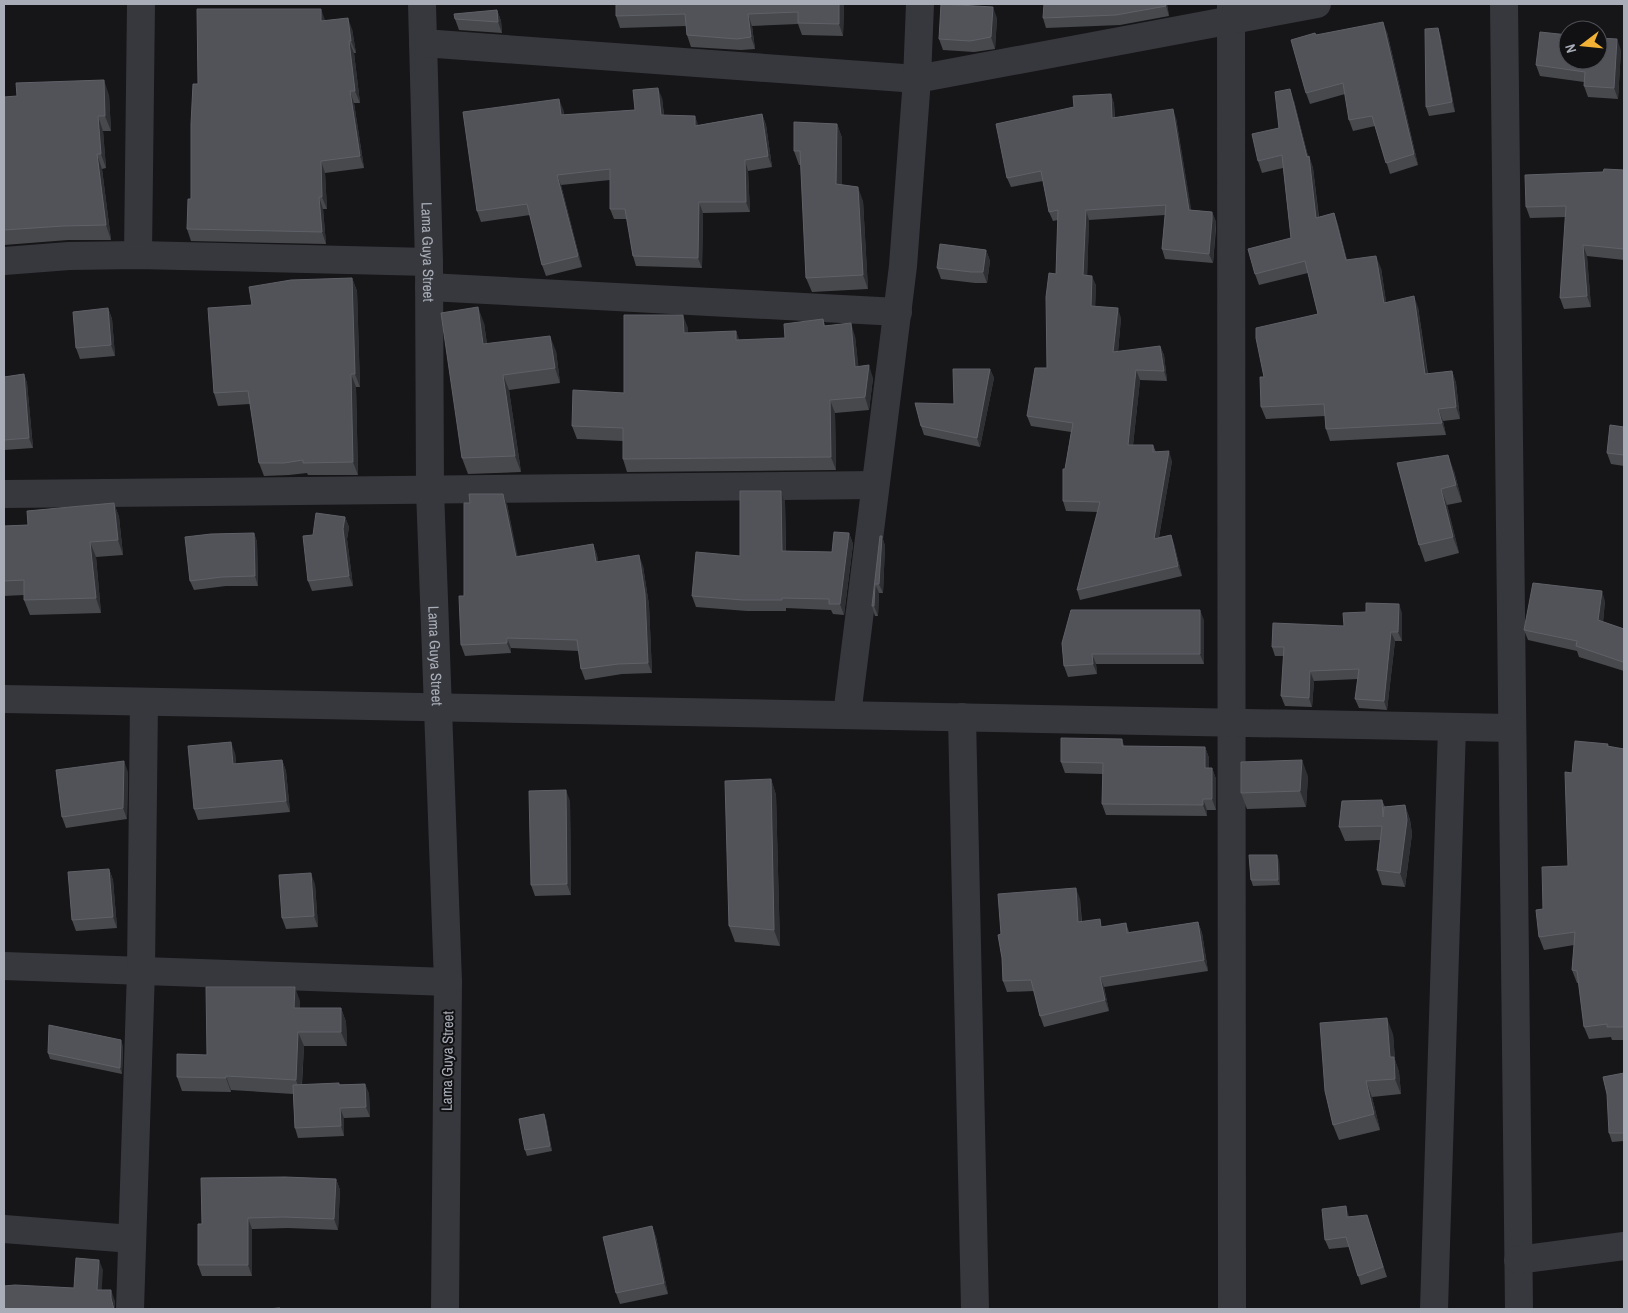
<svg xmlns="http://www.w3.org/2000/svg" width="1628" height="1313" viewBox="0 0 1628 1313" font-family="'Archivo Narrow',sans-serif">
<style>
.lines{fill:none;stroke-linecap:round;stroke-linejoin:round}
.minor{stroke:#37383d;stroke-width:28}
.wall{fill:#47494d}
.shaded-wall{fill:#2f3033}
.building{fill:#525359;stroke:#5f6168}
.labels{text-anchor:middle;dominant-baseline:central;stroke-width:4;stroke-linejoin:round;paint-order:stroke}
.street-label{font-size:15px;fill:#a8adb8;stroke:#111113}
</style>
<rect width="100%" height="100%" fill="#161618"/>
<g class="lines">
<g class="minor">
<path id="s1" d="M422 4 429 262 430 490 448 982 445 1309"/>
<path d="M1231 4 1232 1309"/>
<path d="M1504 4 1519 1309"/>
<path d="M423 43 917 79 1317 4"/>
<path d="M138 255 141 4"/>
<path d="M4 261 69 256 138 255 429 262"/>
<path d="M429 287 898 312"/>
<path d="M4 494 875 485"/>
<path d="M4 699 1512 728"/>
<path d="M847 715 903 266 917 79 920 4"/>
<path d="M962 717 975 1309"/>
<path d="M4 966 448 982"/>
<path d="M4 1229 132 1239"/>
<path d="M1518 1260 1624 1246"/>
<path d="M130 1309 141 970 144 702"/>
<path d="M1434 1309 1452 727"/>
</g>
</g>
<g class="wall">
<path d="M616 4H844L843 36 802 35 798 24 752 26 755 49 741 50 691 47 687 35 686 26 620 28 616 16Z"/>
<path d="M1167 4 1169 16 1120 25 1046 28 1043 18Z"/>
<path d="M497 10 501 21 502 33 459 30 455 19Z"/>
<path d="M997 18 995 49 974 52 943 50 939 39Z"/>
<path d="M325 21 352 29 356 53H354L360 103H354L364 168 325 173 327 209H323L326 244 191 241 187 229 191 199Z"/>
<path d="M1438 28 1441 38 1455 112 1429 116 1426 107Z"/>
<path d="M1387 32 1418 165 1390 174 1375 126 1353 131 1349 120 1345 94 1310 104 1306 93 1316 35Z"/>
<path d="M1621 50 1618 99 1588 97 1584 86V82L1540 76 1536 65Z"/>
<path d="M1111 94 1114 104 1115 118H1176L1191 210 1212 212 1216 222V229L1213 263 1165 259 1162 249 1165 215 1089 220 1087 275 1096 285 1095 306 1121 318 1118 352 1160 346 1164 355 1167 381 1140 380 1133 445H1153L1156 452 1172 461 1159 537 1171 535 1174 544 1182 576 1080 600 1077 590 1098 512 1066 511 1063 501 1065 469 1071 432 1031 426 1027 416 1047 368 1056 274 1058 220 1053 221 1049 212 1043 181 1011 187 1007 178Z"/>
<path d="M109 95 111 131H103L106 168 102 169 111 240H68L4 245V97Z"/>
<path d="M662 98 664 115 699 125 762 114 766 125 772 167 748 171 750 212 703 213 702 268 636 266 633 256 627 219H614L610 209V180L561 185 582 267 546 276 542 265 530 215 481 222 477 211 563 109 564 115 635 110Z"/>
<path d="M1294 101 1308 156H1309L1313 168 1319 217 1334 213 1338 225 1347 260 1381 268 1386 302 1418 307 1428 374 1452 371 1456 383 1460 419 1443 421 1446 435 1330 441 1326 429 1325 416 1266 419 1261 407 1264 377 1318 314 1308 273 1259 285 1255 274 1291 238 1283 168 1262 173 1258 161 1279 128Z"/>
<path d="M837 124 842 138V185L863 201 868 289 812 292 806 278 801 165H799L794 151Z"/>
<path d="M1624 170V260L1587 256 1591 307 1564 309 1560 298 1566 217 1530 218 1526 207 1603 172Z"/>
<path d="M986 250 990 261 987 283H975L941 279 937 268Z"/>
<path d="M352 278 357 291 360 387H356L358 475H308L307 473 289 475 264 476 259 463 250 404 218 406 214 393 252 305Z"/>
<path d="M108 308 112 319 115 356 80 359 76 348Z"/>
<path d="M823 319 825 326 855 336 858 366 873 378 869 410 835 413 836 470 627 472 623 459V441L577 439 572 426 624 393 688 328V333L739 340 785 338Z"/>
<path d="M484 323 487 344 556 351 560 383 509 390 521 472 468 474 462 458Z"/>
<path d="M990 369 994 378 980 447 924 435 921 426 954 404Z"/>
<path d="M24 374 27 383 33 448 4 450V377Z"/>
<path d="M1624 427V466L1611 464 1607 453Z"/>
<path d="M1397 463 1454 471 1462 502 1447 505 1459 553 1425 562 1419 545Z"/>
<path d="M781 491 785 502 786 551 832 552 849 533 853 544 844 615 833 614 831 610 786 608V611H747L696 607 692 596 740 556Z"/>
<path d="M114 503 119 517 123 555 96 557 101 613 30 615 24 600V595L4 596V526L28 525Z"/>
<path d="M470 503 507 504 517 556 593 544 597 555 598 562 643 566 649 605 652 673 622 674 585 680 581 669 579 651 511 648V653L465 656 461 645Z"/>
<path d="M345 517 349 527 347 539 353 586 312 591 308 581 313 535Z"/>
<path d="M254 533 257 542 258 586H226L194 590 190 581Z"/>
<path d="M882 536 885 546 883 593H879L878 616H875L872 606Z"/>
<path d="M1605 601 1603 622 1624 629V671L1579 657 1577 651 1528 640 1524 630Z"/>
<path d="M1402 613V641H1395L1387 710 1359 708 1355 699 1358 679 1314 681 1312 707 1285 706 1281 696 1284 656H1275L1272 647 1344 626Z"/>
<path d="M1204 620V664H1096L1097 674 1068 677 1064 666 1062 643Z"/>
<path d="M1122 739 1124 746 1205 747 1209 758V768H1212L1216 779V810H1207V816L1106 815 1102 804 1103 774 1065 773 1061 762Z"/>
<path d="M1608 744 1609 747 1624 749V1040H1612L1611 1037 1589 1039 1584 1027 1579 983H1577L1572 970 1574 945 1544 950 1539 937 1543 909 1568 866 1572 773Z"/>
<path d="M235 753 236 764 282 760 286 771 290 812 198 820 194 809Z"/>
<path d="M128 772 127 819 66 828 62 817Z"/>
<path d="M1308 776 1306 807 1247 809 1241 793Z"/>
<path d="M771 779 776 795 780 946 735 942 729 926Z"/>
<path d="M1382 800 1385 807 1405 805 1410 820 1412 834 1405 887 1382 885 1377 870 1380 840 1345 841 1339 827Z"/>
<path d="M570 801 571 895 535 896 531 885Z"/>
<path d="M1279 860 1280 885 1253 886 1251 880Z"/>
<path d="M109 869 113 880 117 928 76 931 72 920Z"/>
<path d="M315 884 318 927 286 929 282 918Z"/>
<path d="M1080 899 1082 922 1103 927 1126 923 1129 932 1198 922 1202 933 1208 971 1104 987 1109 1011 1044 1027 1040 1016 1034 991 1007 992 1003 981 1001 934Z"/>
<path d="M300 1001V1008H341L346 1022 347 1046H304L302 1085 365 1084 369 1094 370 1117 344 1118V1136L298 1138 295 1128 293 1094 231 1090V1092L182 1091 177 1077 207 1055Z"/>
<path d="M1393 1034 1395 1060 1399 1072 1401 1094 1372 1097 1380 1130 1339 1140 1333 1125Z"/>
<path d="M123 1046 122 1074 50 1059 48 1053Z"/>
<path d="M1624 1073V1141L1612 1142 1609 1133Z"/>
<path d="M546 1119 552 1151 527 1156 525 1150Z"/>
<path d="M336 1179 340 1190 338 1230 288 1228 252 1229V1276H202L198 1265 202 1224Z"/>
<path d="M1350 1217 1370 1225 1387 1277 1361 1285 1349 1247 1329 1249 1325 1240Z"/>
<path d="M652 1226 656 1237 668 1294 620 1304 616 1293Z"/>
</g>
<g class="shaded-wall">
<path d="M839 4H844L843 36 839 24Z"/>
<path d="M1165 4H1167L1169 16 1166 6Z"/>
<path d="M993 7 997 18 995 49 991 37Z"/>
<path d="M321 9 325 20 321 21Z"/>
<path d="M497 10 501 21 502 33 498 22Z"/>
<path d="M748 14 752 26 755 49 751 37Z"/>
<path d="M348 18 352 29 356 53 351 41Z"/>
<path d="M1383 22 1387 32 1418 165 1414 154Z"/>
<path d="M1438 28 1441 38 1455 112 1452 102Z"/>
<path d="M1617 39 1621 50 1618 99 1614 88Z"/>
<path d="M349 41 354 53 360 103 355 91Z"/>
<path d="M104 80 109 95 111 131 105 116Z"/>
<path d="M658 88 662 98 665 125 661 115Z"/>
<path d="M1290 89 1294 101 1310 164 1309 156 1313 168 1320 229 1316 218 1307 157Z"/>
<path d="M350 91 354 103 364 168 360 156Z"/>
<path d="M1111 94 1114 104 1115 128 1112 118Z"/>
<path d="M559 99 563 109 565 126 561 115Z"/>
<path d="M1173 109 1176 118 1193 220 1189 210Z"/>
<path d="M762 114 766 125 772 167 768 156Z"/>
<path d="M98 116 103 131 106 168 101 154Z"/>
<path d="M695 116 699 127 695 126Z"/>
<path d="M837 124 842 138V198L836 184Z"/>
<path d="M97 154 102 169 111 240 106 225Z"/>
<path d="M745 160 748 171 750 212 746 202Z"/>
<path d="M321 161 325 173 327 209 322 197Z"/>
<path d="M557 175 561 185 582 267 578 256Z"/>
<path d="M858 187 863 201 868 289 863 275Z"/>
<path d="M319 197 323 209 326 244 322 232Z"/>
<path d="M699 202 703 213 702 268 698 258Z"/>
<path d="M1086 210 1089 220 1087 285 1083 275Z"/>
<path d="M1212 212 1216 222 1213 263 1209 254Z"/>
<path d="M1334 213 1338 225 1350 272 1346 260Z"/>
<path d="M1583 245 1587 256 1591 307 1587 296Z"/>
<path d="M986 250 990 261 987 283 983 272Z"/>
<path d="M1376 256 1381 268 1388 314 1384 303Z"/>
<path d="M1092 276 1096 285 1095 316 1091 306Z"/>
<path d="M352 278 357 291 360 387 355 374Z"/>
<path d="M1414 296 1418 307 1429 386 1425 374Z"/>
<path d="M478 307 484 323 489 360 483 344Z"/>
<path d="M108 308 112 319 115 356 111 345Z"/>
<path d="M1118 308 1121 318 1117 362 1113 352Z"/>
<path d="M683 315 688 328V345L684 333Z"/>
<path d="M851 323 855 336 860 379 855 367Z"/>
<path d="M736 331 741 344 736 340Z"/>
<path d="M550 336 556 351 560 383 555 368Z"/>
<path d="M1160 346 1164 355 1167 381 1164 371Z"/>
<path d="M869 365 873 378 869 410 865 397Z"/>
<path d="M990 369 994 378 980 447 977 438Z"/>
<path d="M1136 370 1140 380 1132 455 1128 445Z"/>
<path d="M1452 371 1456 383 1460 419 1456 407Z"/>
<path d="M24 374 27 383 33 448 29 438Z"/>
<path d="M351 374 356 387 358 475 353 462Z"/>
<path d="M503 375 509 390 521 472 515 456Z"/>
<path d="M830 400 835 413 836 470 831 457Z"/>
<path d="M1438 409 1443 421 1446 435 1442 423Z"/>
<path d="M1169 451 1172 461 1157 548 1154 539Z"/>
<path d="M1448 455 1454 471 1462 502 1456 485Z"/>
<path d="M1441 489 1447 505 1459 553 1453 537Z"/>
<path d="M781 491 785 502 786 562 782 551Z"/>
<path d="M503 494 507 504 520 567 516 557Z"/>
<path d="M114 503 119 517 123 555 118 540Z"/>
<path d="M345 517 349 527 347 539 353 586 349 576 343 529Z"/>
<path d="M254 533 257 542 258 586 255 576Z"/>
<path d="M849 533 853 544 844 615 840 604Z"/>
<path d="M1171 535 1174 544 1182 576 1178 566Z"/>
<path d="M882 536 885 546 883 593 879 584Z"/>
<path d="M90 542 96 557 101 613 96 598Z"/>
<path d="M593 544 597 555 600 572 596 562Z"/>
<path d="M639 555 643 566 649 605 652 673 648 663Z"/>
<path d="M875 584 879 593 878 616 874 606Z"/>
<path d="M1602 591 1605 601 1602 631 1598 620Z"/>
<path d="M1399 604 1402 613V641L1398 632Z"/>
<path d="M1200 610 1204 620V664L1200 654Z"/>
<path d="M1391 632 1395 641 1387 710 1384 701Z"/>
<path d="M507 638 511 648V653L507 643Z"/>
<path d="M1092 654 1096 664 1097 674 1093 664Z"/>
<path d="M1310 671 1314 681 1312 707 1309 698Z"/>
<path d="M231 742 235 753 237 775 233 764Z"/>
<path d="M1205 747 1209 758V779L1205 768Z"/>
<path d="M282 760 286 771 290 812 286 801Z"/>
<path d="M1302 760 1308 776 1306 807 1300 791Z"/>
<path d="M124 761 128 772 127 819 123 808Z"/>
<path d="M1212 768 1216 779V810L1212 799Z"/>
<path d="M771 779 776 795 780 946 774 930Z"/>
<path d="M566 790 570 801 571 895 567 884Z"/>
<path d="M1203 799 1207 810V816L1203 805Z"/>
<path d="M1405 805 1410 820 1412 834 1405 887 1400 873Z"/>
<path d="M1277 855 1279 860 1280 885 1278 880Z"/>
<path d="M109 869 113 880 117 928 113 917Z"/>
<path d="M311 873 315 884 318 927 314 916Z"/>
<path d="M1076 888 1080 899 1082 933 1078 922Z"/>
<path d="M1198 922 1202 933 1208 971 1204 960Z"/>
<path d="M1100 977 1104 987 1109 1011 1105 1000Z"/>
<path d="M295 987 300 1001V1022L294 1008Z"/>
<path d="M341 1008 346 1022 347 1046 341 1032Z"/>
<path d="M1387 1018 1393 1034 1395 1060 1399 1072 1401 1094 1395 1079 1390 1057Z"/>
<path d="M298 1032 304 1046 301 1094 296 1080Z"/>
<path d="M121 1040 123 1046 122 1074 120 1068Z"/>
<path d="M226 1076 231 1090V1092L226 1078Z"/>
<path d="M1366 1081 1372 1097 1380 1130 1374 1114Z"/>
<path d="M365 1084 369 1094 370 1117 366 1107Z"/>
<path d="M340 1108 344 1118V1136L341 1126Z"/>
<path d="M544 1114 546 1119 552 1151 550 1146Z"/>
<path d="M336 1179 340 1190 338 1230 334 1219Z"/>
<path d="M1346 1206 1349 1216 1350 1227 1347 1217Z"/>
<path d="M248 1218 252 1229V1276L248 1265Z"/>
<path d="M652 1226 656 1237 668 1294 664 1283Z"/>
<path d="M99 1260 103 1270 101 1300 97 1290Z"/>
<path d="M111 1290 115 1301V1309L111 1298Z"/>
</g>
<g class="building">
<path d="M616 4H839V24L798 23V12L748 14 751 37 737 39 687 35 685 14 616 16Z"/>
<path d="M941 4 993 7 991 37 970 41 939 39Z"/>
<path d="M1044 4H1165L1166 6 1116 15 1043 18Z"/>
<path d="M197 9H321V21L348 18 351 41H349L355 91H350L360 156 321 161 322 197H319L322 232 187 229 188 199H191V124L193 84H198Z"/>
<path d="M497 10 498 22 455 19 454 14Z"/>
<path d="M1383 22 1414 154 1386 163 1372 116 1349 120 1343 83 1306 93 1291 40 1315 33 1316 35Z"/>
<path d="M1438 28 1452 102 1426 107 1425 29Z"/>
<path d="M1540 32 1568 35V60H1598V38L1617 39 1614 88 1584 86 1585 72 1536 65Z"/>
<path d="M104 80 105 116H98L101 154H97L106 225 63 226 4 230V97L17 96 16 83Z"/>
<path d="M658 88 661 115 695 116V126L762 114 768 156 745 160 746 202H699L698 258 633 256 625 209H610V169L557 175 578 256 542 265 527 204 477 211 463 112 559 99 561 115 635 110 633 90Z"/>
<path d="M1290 89 1307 157 1309 156 1316 218 1334 213 1346 260 1376 256 1384 303 1414 296 1425 374 1452 371 1456 407 1438 409 1442 423 1326 429 1324 404 1261 407 1260 377H1264L1256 338V328L1318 314 1305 261 1255 274 1248 249 1291 238 1282 155 1258 161 1252 134 1279 128 1275 92Z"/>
<path d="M1111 94 1112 118 1173 109 1189 210 1212 212V220L1209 254 1162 249 1166 205 1086 210 1083 275 1092 276 1091 306 1118 308 1113 352 1160 346 1164 371 1136 370 1128 445H1153V452L1169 451 1154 539 1171 535 1178 566 1077 590 1100 502 1063 501V469H1065L1073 423 1027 416 1035 368H1047L1046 297 1049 273 1056 274 1058 210 1049 212 1041 171 1007 178 996 124 1074 107 1073 96Z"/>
<path d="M794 122 837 124 836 184 858 187 863 275 806 278 800 151H794Z"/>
<path d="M1604 169 1624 170V249L1583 245 1587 296 1560 298 1566 206 1526 207 1525 175 1603 172Z"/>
<path d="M940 244 986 250 983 272H971L937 268Z"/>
<path d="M352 278 355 374H351L353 462 303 463V460L284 463H259L248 391 214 393 208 308 252 305 249 287 291 280Z"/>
<path d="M478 307 483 344 550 336 555 368 503 375 515 456 462 458 441 313Z"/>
<path d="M108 308 111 345 76 348 73 312Z"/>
<path d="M624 315H683L684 333 736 331V340L785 338 784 324 823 319 824 326 851 323 855 367 869 365 865 397 830 400 831 457 623 459V428L572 426 573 390 624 393Z"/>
<path d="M953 369H990L977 438 921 426 915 403 954 404Z"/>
<path d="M24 374 29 438 4 440V377Z"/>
<path d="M1610 425 1624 427V455L1607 453Z"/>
<path d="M1448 455 1456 485 1441 489 1453 537 1419 545 1397 463Z"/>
<path d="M740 491H781L782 551 832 552 834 532 849 533 840 604H829V599L782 598V600H743L692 596 696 552 740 556Z"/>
<path d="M469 494H503L516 557 593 544 596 562 639 555 645 594 648 663 618 664 581 669 577 640 507 638V643L461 645 459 596H464V503H470Z"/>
<path d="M114 503 118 540 90 542 96 598 24 600V580L4 581V526L28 525 27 511Z"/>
<path d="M316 513 345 517 343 529 349 576 308 581 303 536 313 535Z"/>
<path d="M254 533 255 576 222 577 190 581 185 537 211 534Z"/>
<path d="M880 536H882L879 584H875L874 606H872Z"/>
<path d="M1533 583 1602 591 1598 620 1624 629V659L1623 662 1576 646 1577 641 1524 630Z"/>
<path d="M1366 603 1399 604 1398 632H1391L1384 701 1355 699 1359 669 1310 671 1309 698 1281 696 1284 647H1272L1273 623 1344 626 1343 613 1366 612Z"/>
<path d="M1071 610H1200V654H1092L1093 664 1064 666 1062 643Z"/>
<path d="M1061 738 1122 739V746L1205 747V768H1212V799H1203V805L1102 804 1103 763 1061 762Z"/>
<path d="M1575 741 1608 744 1607 746 1624 749V1027H1607V1024L1584 1027 1577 971 1572 970 1575 932 1539 937 1536 910 1543 909 1542 867 1568 866 1565 772 1572 773Z"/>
<path d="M231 742 233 764 282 760 286 801 194 809 188 746Z"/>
<path d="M1302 760 1300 791 1241 793V762Z"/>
<path d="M124 761 123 808 62 817 56 770Z"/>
<path d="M771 779 774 930 729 926 725 781Z"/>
<path d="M566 790 567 884 531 885 529 791Z"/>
<path d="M1382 800 1383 817 1384 807 1405 805 1407 820 1400 873 1377 870 1382 826 1339 827 1342 801Z"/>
<path d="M1249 855H1277L1278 880H1251Z"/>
<path d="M109 869 113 917 72 920 68 872Z"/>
<path d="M311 873 314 916 282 918 279 875Z"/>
<path d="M1076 888 1078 922 1100 919 1101 927 1126 923 1127 933 1198 922 1204 960 1100 977 1105 1000 1040 1016 1031 980 1003 981 1002 958 998 935 1001 934 998 894Z"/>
<path d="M206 987H295L294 1008H341V1032H298L296 1080 226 1076V1078L177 1077V1054L207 1055Z"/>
<path d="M1387 1018 1390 1057H1394L1395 1079 1366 1081 1374 1114 1333 1125 1325 1091 1320 1023Z"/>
<path d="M49 1025 121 1040 120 1068 48 1053Z"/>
<path d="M1624 1073V1133H1609L1607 1094 1603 1077Z"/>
<path d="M339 1083V1085L365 1084 366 1107 340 1108 341 1126 295 1128 293 1085Z"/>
<path d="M544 1114 550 1146 525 1150 519 1119Z"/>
<path d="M285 1177 336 1179 334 1219 284 1217 248 1218V1265H198V1224H202L201 1178Z"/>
<path d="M1346 1206 1347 1217 1367 1215 1383 1267 1358 1276 1346 1237 1325 1240 1322 1209Z"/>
<path d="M652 1226 664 1283 616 1293 603 1237Z"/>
<path d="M76 1258 99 1260 97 1290H111V1298L114 1309H4V1286L15 1285 74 1288Z"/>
<path d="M280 1308V1309H266Z"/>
</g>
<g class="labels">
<g class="street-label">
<text stroke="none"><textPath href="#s1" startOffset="248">Lama Guya Street</textPath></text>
<text stroke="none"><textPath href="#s1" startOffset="652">Lama Guya Street</textPath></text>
<text transform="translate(447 1061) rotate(-89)">Lama Guya Street</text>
</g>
</g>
<rect width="1628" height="1313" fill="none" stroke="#a8adb8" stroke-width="10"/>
<g transform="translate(1583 45) rotate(254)"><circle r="24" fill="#111113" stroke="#4d4f55"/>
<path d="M0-4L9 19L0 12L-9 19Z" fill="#f2b134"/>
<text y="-8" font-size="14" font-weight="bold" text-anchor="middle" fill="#a8adb8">N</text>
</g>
</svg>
